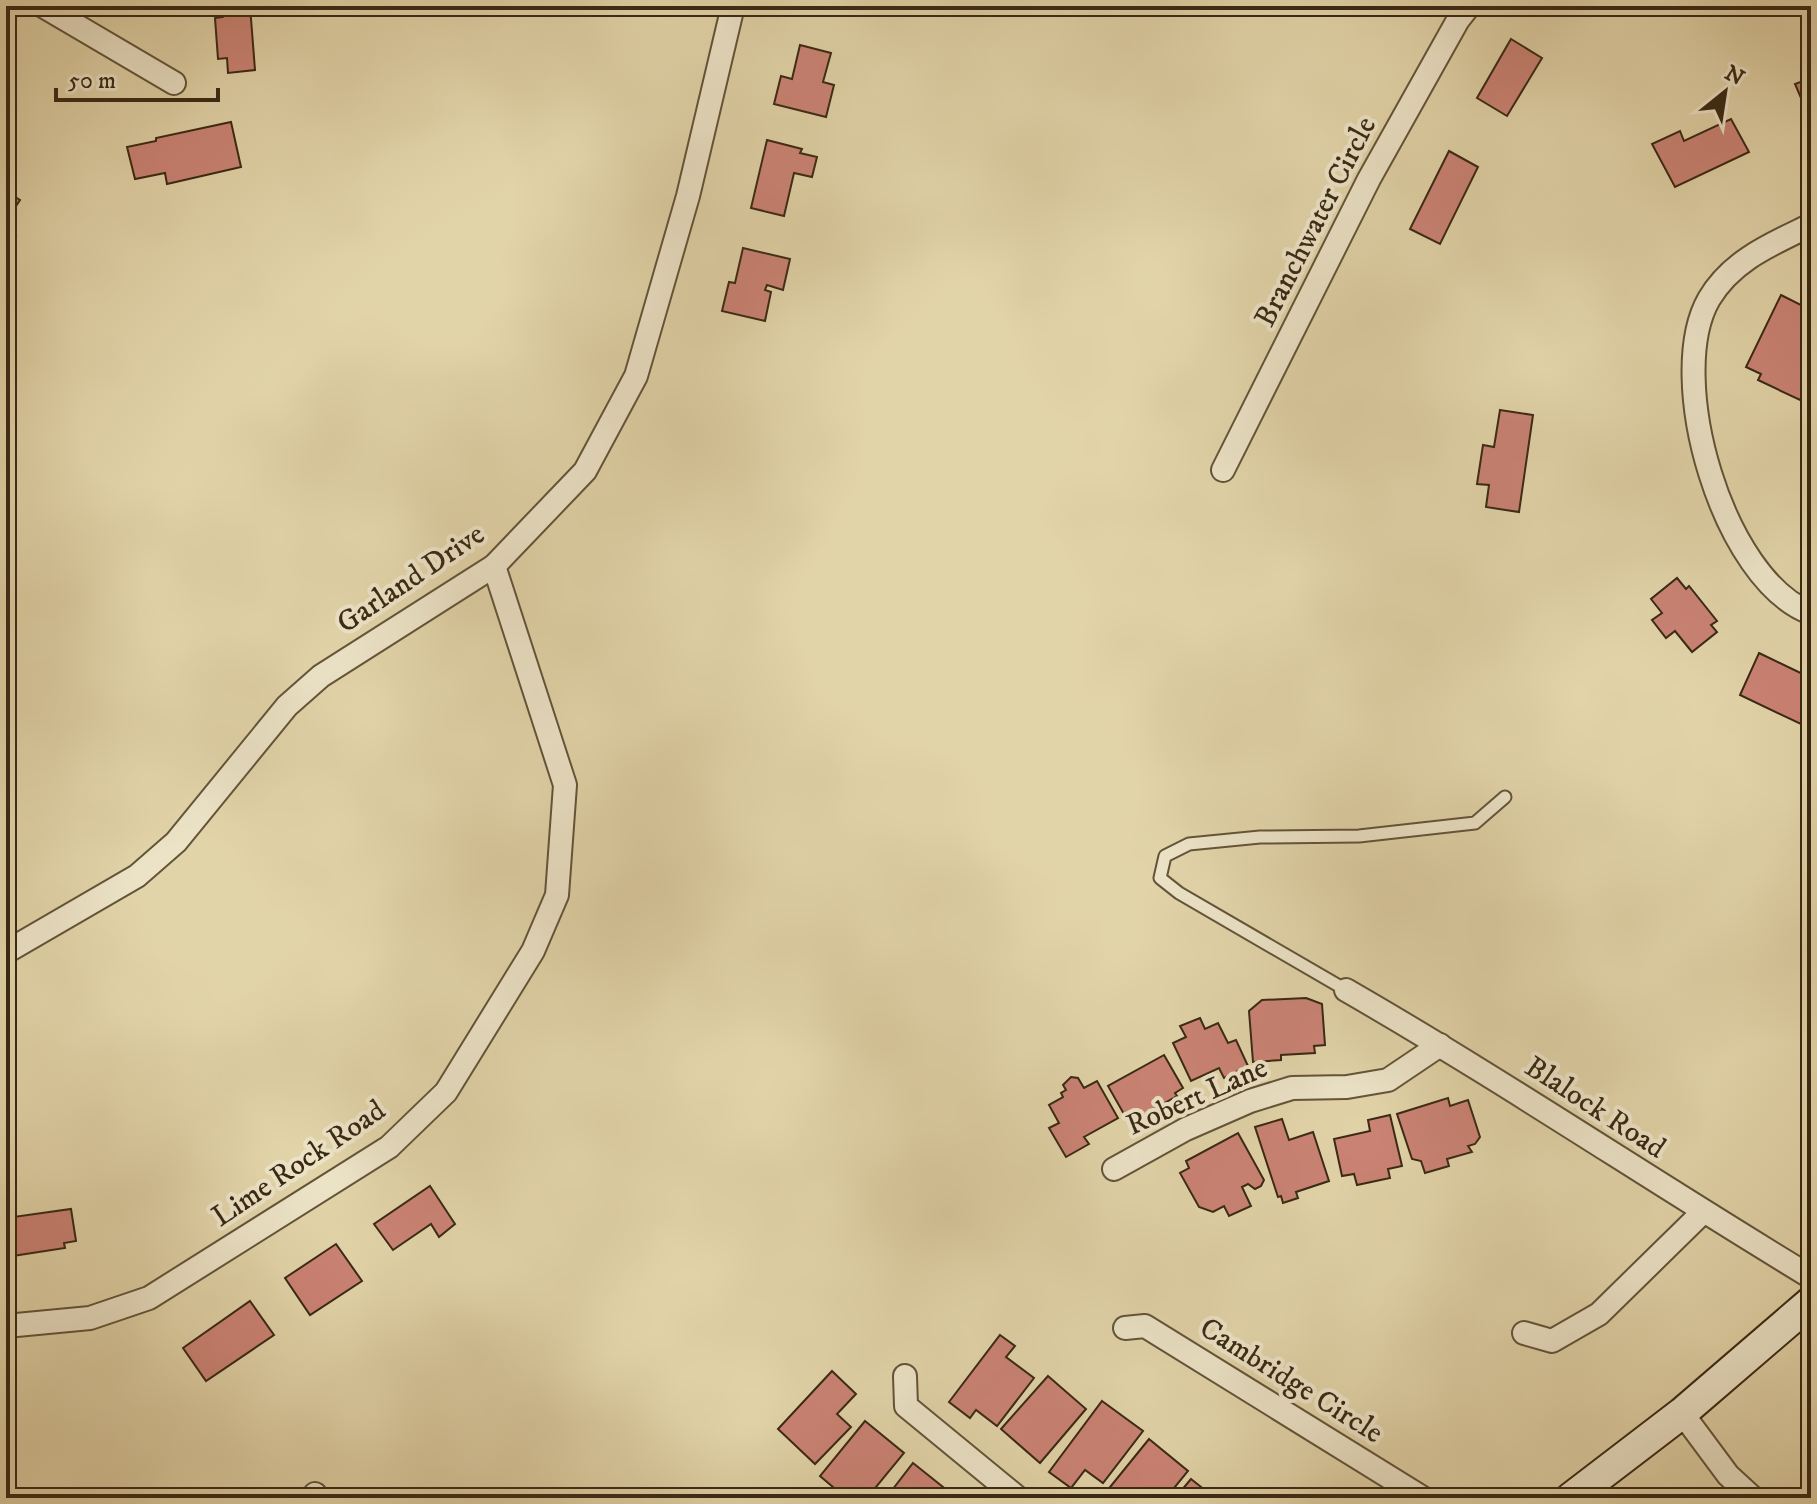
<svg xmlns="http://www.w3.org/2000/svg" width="1817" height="1504" viewBox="0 0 1817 1504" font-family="'IM FELL DW Pica',serif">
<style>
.building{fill:#cb8375;stroke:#392914;stroke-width:2}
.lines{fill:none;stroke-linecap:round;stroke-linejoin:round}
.service-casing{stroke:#635439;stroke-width:15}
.minor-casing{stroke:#635439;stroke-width:26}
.secondary-casing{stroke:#392914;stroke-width:34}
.service{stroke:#ece3c7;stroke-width:11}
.minor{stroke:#ece3c7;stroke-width:22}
.secondary{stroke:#ece3c7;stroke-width:30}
.labels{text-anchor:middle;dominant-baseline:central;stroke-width:8;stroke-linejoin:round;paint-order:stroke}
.street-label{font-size:30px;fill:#392914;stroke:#ece3c7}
</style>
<rect width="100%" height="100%" fill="#e2d4a9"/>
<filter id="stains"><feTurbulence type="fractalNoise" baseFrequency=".0025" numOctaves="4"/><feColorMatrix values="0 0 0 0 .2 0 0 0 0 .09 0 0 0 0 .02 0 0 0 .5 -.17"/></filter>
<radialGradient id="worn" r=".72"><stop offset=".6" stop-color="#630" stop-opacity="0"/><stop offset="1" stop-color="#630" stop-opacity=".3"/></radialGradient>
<g class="building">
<path d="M222 6H250L255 70 228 73 227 58 218 59 215 18 223 17Z"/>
<path d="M1511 39 1542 58 1507 116 1477 98Z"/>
<path d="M800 45 831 53 823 82 834 85 826 117 774 104 781 76 792 79Z"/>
<path d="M1811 78V121L1795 84Z"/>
<path d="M1731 119 1749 152 1675 187 1652 144 1680 131 1684 141Z"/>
<path d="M231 122 241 167 167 184 165 173 135 179 127 147 156 141V138Z"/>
<path d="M767 140 802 149 800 153 817 157 812 177 794 173 784 216 751 208Z"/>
<path d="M1449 151 1478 167 1440 244 1410 229Z"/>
<path d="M6 191 20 200 6 221Z"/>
<path d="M6 230 16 236 6 252Z"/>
<path d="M743 248 790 259 783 290 767 285 765 290 771 292 765 321 722 311 729 282 735 283Z"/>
<path d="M1781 295 1811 310V378L1800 400 1758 380 1761 374 1746 367Z"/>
<path d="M1500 410 1533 415 1519 512 1486 507 1489 485 1477 484 1483 445 1494 447Z"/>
<path d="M1809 480H1811V529L1802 524Z"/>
<path d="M1677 578 1686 589 1689 586 1717 621 1711 625 1717 632 1692 652 1675 631 1666 638 1652 620 1662 613 1651 599Z"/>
<path d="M1759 653 1811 678V707L1803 725 1740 695Z"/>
<path d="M1306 998 1322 1004 1325 1045 1314 1046 1315 1053 1281 1055V1060L1253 1062 1249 1011 1262 1000Z"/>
<path d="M1200 1018 1205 1029 1218 1023 1228 1043 1236 1040 1248 1066 1224 1078 1219 1068 1191 1081 1173 1043 1186 1037 1180 1026Z"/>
<path d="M1164 1055 1183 1088 1175 1093 1177 1096 1129 1123 1108 1086Z"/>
<path d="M1071 1077 1078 1078 1084 1088 1097 1081 1118 1118 1084 1137 1089 1144 1066 1157 1049 1128 1059 1123 1049 1105 1063 1097 1061 1093 1066 1090 1063 1085Z"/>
<path d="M1448 1098 1450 1106 1468 1100 1480 1137 1475 1144 1468 1146 1472 1152 1447 1159 1449 1166 1425 1173 1421 1161 1412 1159 1397 1114Z"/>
<path d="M1390 1115 1402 1166 1388 1169 1390 1178 1357 1185 1354 1174 1342 1176 1334 1139 1370 1131 1368 1120Z"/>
<path d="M1282 1119 1289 1140 1313 1132 1329 1181 1296 1192 1298 1198 1283 1203 1281 1196 1278 1197 1255 1127Z"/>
<path d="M1238 1133 1264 1180 1261 1186 1255 1189 1248 1184 1242 1187 1251 1206 1229 1216 1224 1206 1213 1212 1199 1207 1180 1173 1189 1168 1186 1161Z"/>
<path d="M430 1186 455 1224 439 1237 431 1224 393 1250 374 1224Z"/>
<path d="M71 1209 76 1241 64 1243 65 1248 6 1257V1218Z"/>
<path d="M336 1244 362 1281 310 1315 285 1278Z"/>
<path d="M250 1301 274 1335 206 1381 183 1348Z"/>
<path d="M1000 1335 1015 1346 1006 1357 1034 1378 997 1426 976 1410 970 1418 949 1402Z"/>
<path d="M832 1371 856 1394 837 1414 851 1427 815 1464 778 1429Z"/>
<path d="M1048 1376 1086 1409 1040 1463 1001 1429Z"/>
<path d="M1102 1401 1143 1431 1103 1483 1085 1470 1071 1488 1049 1472Z"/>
<path d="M865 1421 904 1453 867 1498H846L820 1476Z"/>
<path d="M1149 1439 1188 1471 1166 1498H1104L1102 1497Z"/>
<path d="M913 1463 953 1495 951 1498H886Z"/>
<path d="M1191 1479 1215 1498H1175Z"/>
</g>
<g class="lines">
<defs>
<path id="service" d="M1346 990 1179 893 1160 878 1165 856 1189 844 1260 837 1359 836 1475 823 1505 797"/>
<g id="minor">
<path d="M43 6 174 83"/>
<path d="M1811 225C1772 244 1732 260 1709 299 1664 377 1723 581 1811 613"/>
<path d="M1223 470 1369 179 1458 20 1469 6"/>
<path d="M6 952 137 876 176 842 287 706 321 676 494 566 585 471 636 376 688 196 733 6"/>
<path d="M1346 990C1504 1081 1655 1183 1811 1277"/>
<path d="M1114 1169 1186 1129 1250 1101 1292 1088 1347 1087 1388 1080 1440 1045"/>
<path d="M6 1326 90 1318 149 1298 389 1147 446 1092 533 951 557 895 565 785 494 566"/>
<path d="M1125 1328 1145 1326 1423 1498"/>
<path d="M1524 1333 1552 1341 1599 1314 1703 1212"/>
<path d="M905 1376 906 1406 1018 1498"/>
<path d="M1682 1413 1728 1475 1753 1498"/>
<path d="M312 1498 315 1494"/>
</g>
<path id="secondary" d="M1571 1498 1682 1413 1811 1302"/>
</defs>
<use href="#service" class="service-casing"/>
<use href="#minor" class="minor-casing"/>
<use href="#secondary" class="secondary-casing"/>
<use href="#service" class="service"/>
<use href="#minor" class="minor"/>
<use href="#secondary" class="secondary"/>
</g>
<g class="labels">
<g class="street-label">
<text transform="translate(1316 222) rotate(-63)">Branchwater Circle</text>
<text transform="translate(411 579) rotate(-34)">Garland Drive</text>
<text transform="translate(1197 1097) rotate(-24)">Robert Lane</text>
<text transform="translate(1595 1108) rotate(33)">Blalock Road</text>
<text transform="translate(299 1164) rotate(-34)">Lime Rock Road</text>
<text transform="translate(1291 1381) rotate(32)">Cambridge Circle</text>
</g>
</g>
<rect width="1817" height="1504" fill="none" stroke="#e2d4a9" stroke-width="32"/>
<rect x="8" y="8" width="1801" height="1488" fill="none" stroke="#392914" stroke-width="4"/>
<rect x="16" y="16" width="1785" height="1472" fill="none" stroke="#392914" stroke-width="2"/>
<g transform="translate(1725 92) rotate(30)" stroke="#ece3c7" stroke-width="6" paint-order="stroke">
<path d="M0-6L14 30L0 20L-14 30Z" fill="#392914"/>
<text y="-12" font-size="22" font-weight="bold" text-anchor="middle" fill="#392914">N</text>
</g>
<path d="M56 88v12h162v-12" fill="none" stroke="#392914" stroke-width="4"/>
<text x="68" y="88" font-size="24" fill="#392914" stroke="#ece3c7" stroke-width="6" paint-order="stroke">50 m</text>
<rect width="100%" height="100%" filter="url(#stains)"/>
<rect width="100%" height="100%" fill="url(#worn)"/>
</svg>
